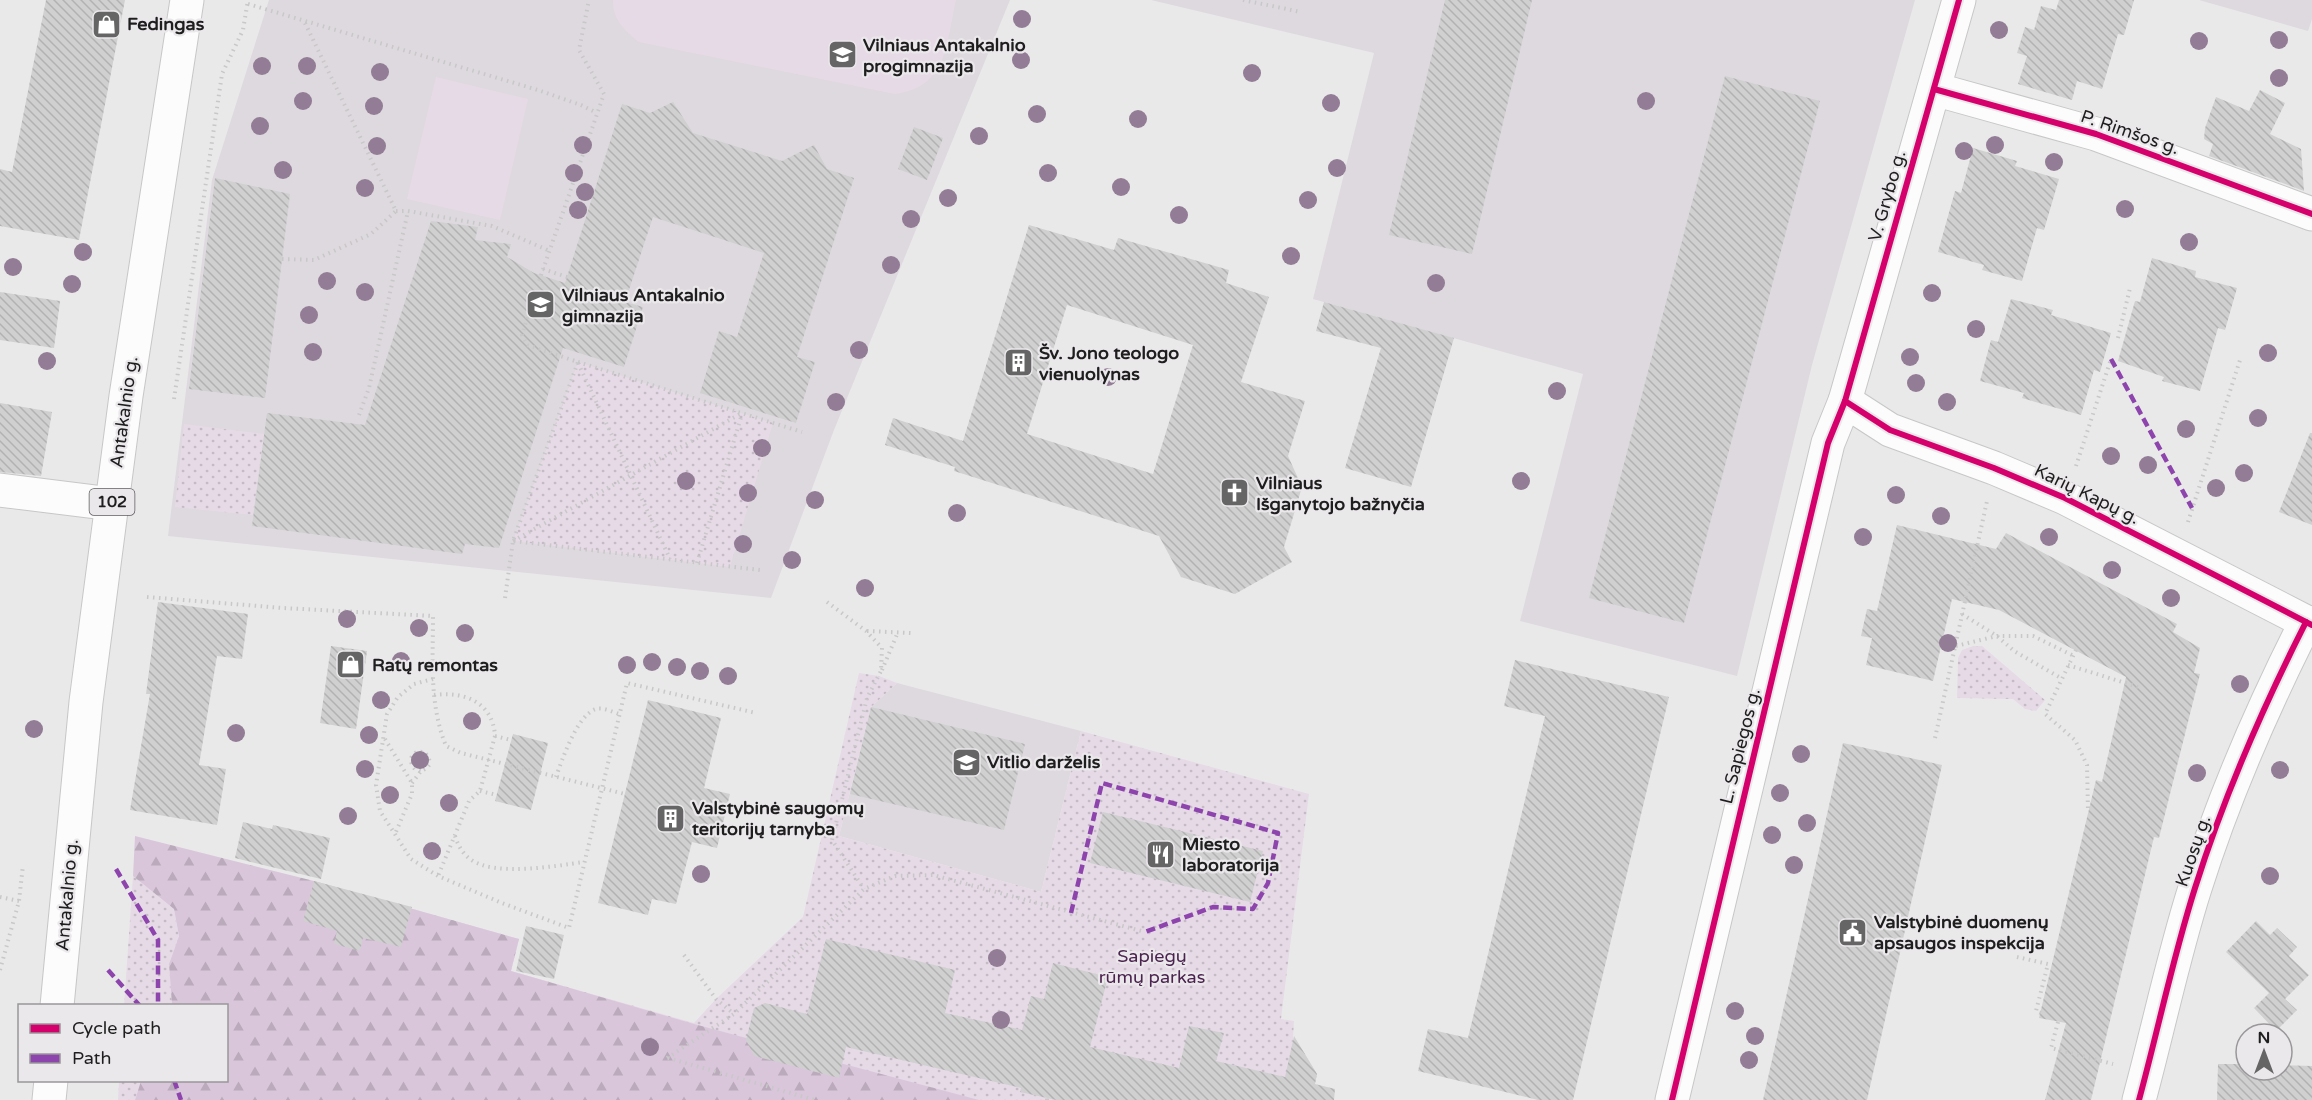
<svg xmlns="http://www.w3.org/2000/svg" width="2312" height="1100" viewBox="0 0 2312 1100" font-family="'Varela Round',sans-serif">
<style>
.built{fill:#ded9de}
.green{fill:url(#green-dots)}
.forest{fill:url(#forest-firs)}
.pitch{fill:#e6dae7}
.building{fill:url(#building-back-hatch);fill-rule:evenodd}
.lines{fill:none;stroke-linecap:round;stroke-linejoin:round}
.street-casing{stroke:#c7c7c7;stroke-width:35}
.primary-casing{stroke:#c7c7c7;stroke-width:35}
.path{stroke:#c8c8c8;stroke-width:4;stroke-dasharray:1.5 4.5;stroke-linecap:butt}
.street{stroke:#fcfcfc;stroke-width:33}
.primary{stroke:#fcfcfc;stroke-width:33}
.quiet{stroke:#8e44ad;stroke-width:4.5;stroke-dasharray:9 4.5;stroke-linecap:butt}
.cycleway-casing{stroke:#ebe8eb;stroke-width:10}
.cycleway{stroke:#d6006c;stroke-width:6}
.tree{fill:#937c95}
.labels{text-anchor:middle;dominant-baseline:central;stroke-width:4.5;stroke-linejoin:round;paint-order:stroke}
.shield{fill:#ebe8eb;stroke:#5c5b5c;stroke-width:1.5}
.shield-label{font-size:16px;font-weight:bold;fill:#1f1e1f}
.poi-label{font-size:18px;font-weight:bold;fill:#1f1e1f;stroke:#ebe8eb;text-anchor:start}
.street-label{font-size:18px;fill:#1f1e1f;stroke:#ebe8eb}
.park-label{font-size:18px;fill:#4c2250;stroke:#ebe8eb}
</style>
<defs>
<pattern id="green-dots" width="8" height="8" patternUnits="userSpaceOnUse" patternTransform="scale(1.5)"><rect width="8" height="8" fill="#e6dae7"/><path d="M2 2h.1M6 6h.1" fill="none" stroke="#c5bbc6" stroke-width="1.8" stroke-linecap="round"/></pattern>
<pattern id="forest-firs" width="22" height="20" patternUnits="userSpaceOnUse" patternTransform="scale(1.5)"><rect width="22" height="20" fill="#d9c6da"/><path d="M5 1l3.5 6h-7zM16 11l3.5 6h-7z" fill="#baaabb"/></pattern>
<pattern id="building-back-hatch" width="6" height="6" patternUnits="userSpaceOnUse" patternTransform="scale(1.5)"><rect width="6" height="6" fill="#d0d0d0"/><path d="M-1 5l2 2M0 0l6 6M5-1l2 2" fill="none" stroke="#b2b2b2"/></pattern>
</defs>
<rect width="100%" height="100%" fill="#eae9ea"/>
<g class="built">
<path d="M269 0H1010L834 430 771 598 168 536 212 180Z"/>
<path d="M1151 0H1915L1812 365 1737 676 1520 621 1583 374 1313 299 1374 53Z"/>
<path d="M2199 0H2312V19L2308 31Z"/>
<path d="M897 683 1081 731 1041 892 839 836 871 707Z"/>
</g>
<g class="green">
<path d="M578 362 773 423 730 567 513 541Z"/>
<path d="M184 424 264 434 253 515 175 507Z"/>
<path d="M1973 646H1982L2045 700 2036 711 2025 709 2013 699 1957 698 1958 658 1962 650Z"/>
<path d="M859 673 879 676 897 683 871 707 839 836 1041 892 1081 731 1309 794 1281 1019 1294 1021 1292 1055 1303 1051 1317 1074 1311 1100H252L314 881 519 939 511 971 694 1023 716 999 803 917Z"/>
<path d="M133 876 174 909 179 936 169 964 172 1005 124 1006Z"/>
<path d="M119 1081H141L135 1100H118Z"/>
</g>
<path class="forest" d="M135 836 314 881 519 939 511 971 694 1024 979 1100H135L141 1081 226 1080V1006L172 1005 169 964 179 936 174 909 133 876Z"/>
<g class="pitch">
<path d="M613 0H956C946 43 948 87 895 94L639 42C625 31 612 19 613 0Z"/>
<path d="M436 77 528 99 500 220 407 199Z"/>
</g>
<g class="building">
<path d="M46 0H125L79 240 0 226V169L12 172Z"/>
<path d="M1445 0H1532L1472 254 1389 235Z"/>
<path d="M2059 0H2134L2124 35 2118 34 2102 89 2077 81 2072 100 2018 84 2027 56 2017 53 2025 27 2034 30 2041 6 2056 10Z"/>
<path d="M1725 76 1820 101 1684 623 1589 598Z"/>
<path d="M2260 90 2285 103 2270 134 2301 149 2304 191 2209 156 2213 144 2204 139 2205 128 2216 97 2249 111Z"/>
<path d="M673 102 693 133 782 161 814 145 827 169 854 178 797 357 815 362 796 423 700 393 719 331 737 337 764 253 653 217 625 302 643 307 624 367 563 348 499 548 465 544 462 554 252 526 267 413 365 425 431 221 478 227 475 240 511 244 507 257 534 273 565 283 622 104 650 113Z"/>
<path d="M914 127 943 138 927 180 898 169Z"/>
<path d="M1973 148 2017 161 2015 166 2059 179 2044 230 2037 228 2022 281 1982 270 1984 265 1938 252 1955 191 1961 193Z"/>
<path d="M215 178 290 194 265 398 189 389Z"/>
<path d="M1029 225 1114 250 1118 238 1229 270 1226 283 1269 297 1241 382 1305 401 1288 456 1302 487 1284 547 1292 562 1235 594 1181 577 1159 536 954 471 955 467 885 445 893 418 963 441ZM1067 305 1193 345 1153 474 1027 434Z"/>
<path d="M2152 258 2196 271 2195 277 2237 288 2225 330 2218 328 2200 391 2162 381 2164 377 2118 361 2135 301 2140 302Z"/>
<path d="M0 292 60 301 54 348 0 340Z"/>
<path d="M2011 299 2053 310 2051 315 2111 333 2100 372 2094 370 2081 415 2022 398 2024 393 1980 381 1991 340 1998 342Z"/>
<path d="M1324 302 1454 338 1411 487 1345 468 1381 348 1316 331Z"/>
<path d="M0 403 52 412 41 476 0 472Z"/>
<path d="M2310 433H2312V525L2279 512Z"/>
<path d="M1897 525 1996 549 2006 533 2177 624 2173 632 2200 648 2194 673 2200 674 2159 838 2154 837 2091 1100H2045L2066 1023 2039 1018 2096 780 2102 782 2126 677 1999 610 1952 599 1933 681 1866 665 1872 638 1861 636 1867 609 1877 611Z"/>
<path d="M158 602 248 614 242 659 217 656 199 765 226 769 217 825 130 810 150 694H146Z"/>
<path d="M331 646 367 651 356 729 320 723Z"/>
<path d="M1515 660 1669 697 1573 1100H1538L1418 1071 1428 1029 1468 1038 1545 716 1504 706Z"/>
<path d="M648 700 721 718 704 788 730 794 717 848 692 842 676 904 652 899 648 915 598 903Z"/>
<path d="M871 707 1025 744 1004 830 850 794Z"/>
<path d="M513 734 548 743 531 810 495 801Z"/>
<path d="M1843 743 1942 765 1867 1100H1763Z"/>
<path d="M1103 812 1263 851 1250 902 1090 863Z"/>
<path d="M243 822 272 829 273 825 330 838 321 879 235 858Z"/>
<path d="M314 881 412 907 401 947 363 938 360 951 334 944 337 931 303 921Z"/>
<path d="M2256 921 2270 935 2277 928 2297 947 2289 956 2309 975 2285 999 2297 1010 2276 1031 2254 1008 2269 993 2226 952Z"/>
<path d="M526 926 564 935 554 979 516 971Z"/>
<path d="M826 939 955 970 945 1013 1022 1030 1031 996 1044 999 1053 963 1108 977 1090 1047 1179 1068 1189 1026 1224 1033 1216 1061 1285 1077 1294 1036 1317 1074 1315 1084 1335 1089 1334 1100H1056L1020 1092 1021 1088 846 1047 839 1078 754 1056 746 1040 754 1008 765 1003 807 1014Z"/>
<path d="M2218 1064H2246V1070H2282V1065L2312 1066V1100H2217Z"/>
</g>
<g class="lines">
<defs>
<g id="street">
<path d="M1934 89 2096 134 2312 214"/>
<path d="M1845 401 1890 430 1994 468 2065 498 2312 625"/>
<path d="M0 490 112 504"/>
<path d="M1672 1100 1828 443 1845 401 1959 0"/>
<path d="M2139 1100C2158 1030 2173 957 2195 888 2224 796 2263 707 2306 622"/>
</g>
<g id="primary">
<path d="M57 1006 86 702 126 396 187 0"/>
<path d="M49 1100 51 1080"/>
</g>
</defs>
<use href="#street" class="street-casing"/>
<use href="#primary" class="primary-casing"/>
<g class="path">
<path d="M1243 0 1301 12"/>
<path d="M248 4 538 90 581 105 597 113"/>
<path d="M396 211H408L492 226 550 251"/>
<path d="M282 259 314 260 371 234 396 211 304 21"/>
<path d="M543 269 567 277"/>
<path d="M539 281 604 94 579 50 589 0"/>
<path d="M2118 338 2130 288"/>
<path d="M578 362 802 432"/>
<path d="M578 363 670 559"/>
<path d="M174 399 222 74 243 30 248 0"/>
<path d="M359 415 369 388 408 211"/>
<path d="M2076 466 2111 359"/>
<path d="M2188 522 2240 360"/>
<path d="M513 541 742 413"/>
<path d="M514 541 760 570"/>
<path d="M697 563 742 414"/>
<path d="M147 597 283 608 433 616C433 660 429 704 446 746L461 753 625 794"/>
<path d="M505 598 513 541 578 362 527 345 522 335 534 295"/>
<path d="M827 602 866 631 882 648 881 671 867 698 832 840 864 889"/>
<path d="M1962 614 1997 636 2014 651 2061 678"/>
<path d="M867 631 911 633"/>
<path d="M1956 646 1997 636H2033L2072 655"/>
<path d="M2076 650 2045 714 2075 740 2087 765 2088 811"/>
<path d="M2068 665 2138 687"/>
<path d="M882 670 898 632"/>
<path d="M433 679 414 684 398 697 387 714 376 785 380 811 411 859 438 876 502 903 569 928 627 683 756 713"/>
<path d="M434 695C464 691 493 702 495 736L480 791 469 801 438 876"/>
<path d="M495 736 511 740"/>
<path d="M1935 738 1987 501"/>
<path d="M385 739 412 783V794L395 834"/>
<path d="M556 777C562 760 577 715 596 709 603 707 613 712 619 714"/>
<path d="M412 783 421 771 427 768 430 764C428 742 401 753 415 769L421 771"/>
<path d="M480 791 497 795"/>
<path d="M455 836C458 845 462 853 470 859 494 877 555 866 584 862"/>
<path d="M0 897 19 901"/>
<path d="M684 955 716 999 734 1014"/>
<path d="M2017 957 2048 964 2036 1011 2041 1013"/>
<path d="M0 970 19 901 23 865"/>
<path d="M2058 1022 2051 1048 2113 1064"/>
<path d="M667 1058 734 1014 864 889 895 876 933 875 1145 932"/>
<path d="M668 1058 815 1100"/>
<path d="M1047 1100V1098"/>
</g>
<use href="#street" class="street"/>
<use href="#primary" class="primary"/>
<g class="quiet">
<path d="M2111 359 2192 508"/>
<path d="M116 869 158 940V1006"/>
<path d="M1071 913 1102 783 1278 833 1268 883 1253 909 1213 907 1145 932"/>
<path d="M108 970 140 1006"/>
<path d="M174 1080 181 1100"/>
</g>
<defs>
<g id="cycleway">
<path d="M1934 89 2096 134 2312 214"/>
<path d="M1845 401 1890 430 1994 468 2065 498 2312 625"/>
<path d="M1672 1100 1828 443 1845 401 1959 0"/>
<path d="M2139 1100C2158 1030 2173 957 2195 888 2224 796 2263 707 2306 622"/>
</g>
</defs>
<use href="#cycleway" class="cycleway-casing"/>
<use href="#cycleway" class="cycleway"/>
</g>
<g class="tree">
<circle cx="1022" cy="19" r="9"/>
<circle cx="1999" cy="30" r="9"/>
<circle cx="2279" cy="40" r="9"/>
<circle cx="2199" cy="41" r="9"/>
<circle cx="1021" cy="60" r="9"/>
<circle cx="262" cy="66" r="9"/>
<circle cx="307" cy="66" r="9"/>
<circle cx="380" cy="72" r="9"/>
<circle cx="1252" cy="73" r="9"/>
<circle cx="2279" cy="78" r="9"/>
<circle cx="303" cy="101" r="9"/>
<circle cx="1646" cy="101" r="9"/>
<circle cx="1331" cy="103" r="9"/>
<circle cx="374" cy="106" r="9"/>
<circle cx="1037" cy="114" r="9"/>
<circle cx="1138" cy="119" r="9"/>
<circle cx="260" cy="126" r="9"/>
<circle cx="979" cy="136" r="9"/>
<circle cx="583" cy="145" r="9"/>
<circle cx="1995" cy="145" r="9"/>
<circle cx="377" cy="146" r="9"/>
<circle cx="1964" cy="151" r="9"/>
<circle cx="2054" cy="162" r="9"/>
<circle cx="1337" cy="168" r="9"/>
<circle cx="283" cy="170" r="9"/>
<circle cx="574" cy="173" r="9"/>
<circle cx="1048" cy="173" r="9"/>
<circle cx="1121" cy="187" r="9"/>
<circle cx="365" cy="188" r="9"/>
<circle cx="585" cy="192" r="9"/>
<circle cx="948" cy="198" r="9"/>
<circle cx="1308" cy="200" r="9"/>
<circle cx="2125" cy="209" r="9"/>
<circle cx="578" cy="210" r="9"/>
<circle cx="1179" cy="215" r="9"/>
<circle cx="911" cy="219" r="9"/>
<circle cx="2189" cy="242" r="9"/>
<circle cx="83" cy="252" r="9"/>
<circle cx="1291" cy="256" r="9"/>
<circle cx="891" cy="265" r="9"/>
<circle cx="13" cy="267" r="9"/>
<circle cx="327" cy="281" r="9"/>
<circle cx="1436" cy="283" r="9"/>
<circle cx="72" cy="284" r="9"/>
<circle cx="365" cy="292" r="9"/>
<circle cx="1932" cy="293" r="9"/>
<circle cx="309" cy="315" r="9"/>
<circle cx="1976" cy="329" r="9"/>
<circle cx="859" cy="350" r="9"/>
<circle cx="313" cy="352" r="9"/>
<circle cx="2268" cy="353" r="9"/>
<circle cx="1910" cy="357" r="9"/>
<circle cx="47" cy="361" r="9"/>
<circle cx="1108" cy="377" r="9"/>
<circle cx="1916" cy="383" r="9"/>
<circle cx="1557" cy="391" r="9"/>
<circle cx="836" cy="402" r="9"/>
<circle cx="1947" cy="402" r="9"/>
<circle cx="2258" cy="418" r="9"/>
<circle cx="2186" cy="429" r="9"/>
<circle cx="762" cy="448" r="9"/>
<circle cx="2111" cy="456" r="9"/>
<circle cx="2148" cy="465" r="9"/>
<circle cx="2244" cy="473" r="9"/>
<circle cx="686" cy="481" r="9"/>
<circle cx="1521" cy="481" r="9"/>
<circle cx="2216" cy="488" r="9"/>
<circle cx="748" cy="493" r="9"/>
<circle cx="1896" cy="495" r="9"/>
<circle cx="815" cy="500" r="9"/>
<circle cx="957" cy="513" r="9"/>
<circle cx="1941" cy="516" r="9"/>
<circle cx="1863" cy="537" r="9"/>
<circle cx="2049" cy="537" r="9"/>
<circle cx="743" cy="544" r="9"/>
<circle cx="792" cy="560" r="9"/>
<circle cx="2112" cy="570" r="9"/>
<circle cx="865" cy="588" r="9"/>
<circle cx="2171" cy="598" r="9"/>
<circle cx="347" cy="619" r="9"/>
<circle cx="419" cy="628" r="9"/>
<circle cx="465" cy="633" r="9"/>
<circle cx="1948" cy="643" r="9"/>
<circle cx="401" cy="661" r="9"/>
<circle cx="652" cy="662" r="9"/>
<circle cx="627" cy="665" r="9"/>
<circle cx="677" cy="667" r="9"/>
<circle cx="700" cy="671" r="9"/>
<circle cx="728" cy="676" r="9"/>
<circle cx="2240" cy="684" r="9"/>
<circle cx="381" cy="700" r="9"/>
<circle cx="472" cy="721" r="9"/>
<circle cx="34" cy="729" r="9"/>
<circle cx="236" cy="733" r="9"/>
<circle cx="369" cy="735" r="9"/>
<circle cx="1801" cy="754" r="9"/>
<circle cx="420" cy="760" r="9"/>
<circle cx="365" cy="769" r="9"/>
<circle cx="2280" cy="770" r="9"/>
<circle cx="2197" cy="773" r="9"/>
<circle cx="1780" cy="793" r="9"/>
<circle cx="390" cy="795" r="9"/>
<circle cx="449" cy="803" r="9"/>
<circle cx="348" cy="816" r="9"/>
<circle cx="1807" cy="823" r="9"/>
<circle cx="1772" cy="835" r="9"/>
<circle cx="432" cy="851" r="9"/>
<circle cx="1794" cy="865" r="9"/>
<circle cx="701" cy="874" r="9"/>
<circle cx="2270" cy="876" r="9"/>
<circle cx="997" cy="958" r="9"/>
<circle cx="1735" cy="1011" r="9"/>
<circle cx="1001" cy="1020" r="9"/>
<circle cx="1755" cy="1036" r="9"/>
<circle cx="650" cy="1047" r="9"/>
<circle cx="1749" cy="1060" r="9"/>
</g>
<defs>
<symbol id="shop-square" viewBox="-11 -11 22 22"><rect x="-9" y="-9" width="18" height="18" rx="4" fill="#666566" stroke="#ebe8eb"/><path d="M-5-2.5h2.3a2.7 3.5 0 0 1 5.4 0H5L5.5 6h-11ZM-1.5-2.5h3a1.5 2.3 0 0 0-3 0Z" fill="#fff"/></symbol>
<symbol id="school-square" viewBox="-11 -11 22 22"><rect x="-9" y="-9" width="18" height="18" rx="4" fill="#666566" stroke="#ebe8eb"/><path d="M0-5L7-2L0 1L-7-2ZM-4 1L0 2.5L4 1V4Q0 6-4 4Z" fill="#fff"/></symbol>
<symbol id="building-square" viewBox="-11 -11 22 22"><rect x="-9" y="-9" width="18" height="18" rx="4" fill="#666566" stroke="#ebe8eb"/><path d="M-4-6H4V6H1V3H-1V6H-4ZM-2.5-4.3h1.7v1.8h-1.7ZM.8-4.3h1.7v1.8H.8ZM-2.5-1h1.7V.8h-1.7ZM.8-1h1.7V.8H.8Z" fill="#fff"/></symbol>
<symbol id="church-square" viewBox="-11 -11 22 22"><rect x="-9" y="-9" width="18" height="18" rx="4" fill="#666566" stroke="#ebe8eb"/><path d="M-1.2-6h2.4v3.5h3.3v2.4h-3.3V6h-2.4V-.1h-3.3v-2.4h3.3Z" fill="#fff"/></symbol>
<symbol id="restaurant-square" viewBox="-11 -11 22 22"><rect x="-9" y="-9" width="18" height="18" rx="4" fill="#666566" stroke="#ebe8eb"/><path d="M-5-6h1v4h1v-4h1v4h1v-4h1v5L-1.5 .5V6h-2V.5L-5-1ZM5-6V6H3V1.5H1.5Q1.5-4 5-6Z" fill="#fff"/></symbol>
<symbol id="civic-square" viewBox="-11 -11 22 22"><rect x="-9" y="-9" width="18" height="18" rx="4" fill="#666566" stroke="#ebe8eb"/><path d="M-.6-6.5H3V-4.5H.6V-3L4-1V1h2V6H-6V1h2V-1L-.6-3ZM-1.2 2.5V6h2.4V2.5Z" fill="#fff"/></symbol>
</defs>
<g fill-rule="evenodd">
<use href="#shop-square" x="90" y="8" width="33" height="33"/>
<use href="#school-square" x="826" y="38" width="33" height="33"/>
<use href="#school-square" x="524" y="288" width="33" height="33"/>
<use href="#building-square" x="1002" y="346" width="33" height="33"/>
<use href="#church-square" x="1218" y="476" width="33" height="33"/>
<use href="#shop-square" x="334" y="648" width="33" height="33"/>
<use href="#school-square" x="950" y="746" width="33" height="33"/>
<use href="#building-square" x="654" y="802" width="33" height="33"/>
<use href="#restaurant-square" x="1144" y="838" width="33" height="33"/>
<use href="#civic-square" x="1836" y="916" width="33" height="33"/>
</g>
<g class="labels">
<rect class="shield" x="89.5" y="489" width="45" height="26" rx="4.5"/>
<g class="shield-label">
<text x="112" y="502">102</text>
</g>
<g class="poi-label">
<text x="127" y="24">Fedingas</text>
<text x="863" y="45">Vilniaus Antakalnio<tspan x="863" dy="21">progimnazija</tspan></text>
<text x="562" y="295">Vilniaus Antakalnio<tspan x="562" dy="21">gimnazija</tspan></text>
<text x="1039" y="353">Šv. Jono teologo<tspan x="1039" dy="21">vienuolynas</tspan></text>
<text x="1256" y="483">Vilniaus<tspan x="1256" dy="21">Išganytojo bažnyčia</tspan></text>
<text x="372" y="665">Ratų remontas</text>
<text x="987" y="762">Vitlio darželis</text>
<text x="692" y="808">Valstybinė saugomų<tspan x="692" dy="21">teritorijų tarnyba</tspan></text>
<text x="1182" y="844">Miesto<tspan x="1182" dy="21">laboratorija</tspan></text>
<text x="1874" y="922">Valstybinė duomenų<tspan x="1874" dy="21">apsaugos inspekcija</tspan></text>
</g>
<g class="street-label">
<text transform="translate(2130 132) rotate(19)">P. Rimšos g.</text>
<text transform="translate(1887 196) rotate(-74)">V. Grybo g.</text>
<text transform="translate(124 412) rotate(-82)">Antakalnio g.</text>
<text transform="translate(2087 494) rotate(26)">Karių Kapų g.</text>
<text transform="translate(1740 746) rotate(-76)">L. Sapiegos g.</text>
<text transform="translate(2193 851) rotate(-71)">Kuosų g.</text>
<text transform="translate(67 895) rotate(-85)">Antakalnio g.</text>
</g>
<g class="park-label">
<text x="1152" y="956">Sapiegų<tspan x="1152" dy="21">rūmų parkas</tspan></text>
</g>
</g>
<rect x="18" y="1004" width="210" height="78" fill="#ebe8eb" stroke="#999799" stroke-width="1.5"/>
<rect x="30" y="1024" width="30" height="9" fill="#d6006c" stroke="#999799" stroke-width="1.5"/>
<text x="72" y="1034" font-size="18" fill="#1f1e1f">Cycle path</text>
<rect x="30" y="1054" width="30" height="9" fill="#8e44ad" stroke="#999799" stroke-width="1.5"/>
<text x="72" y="1064" font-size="18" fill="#1f1e1f">Path</text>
<g transform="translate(2264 1052)"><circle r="28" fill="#ebe8eb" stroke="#999799" stroke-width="1.5"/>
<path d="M0-4.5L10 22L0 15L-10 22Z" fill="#666566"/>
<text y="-9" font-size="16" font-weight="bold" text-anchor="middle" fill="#1f1e1f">N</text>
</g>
</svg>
